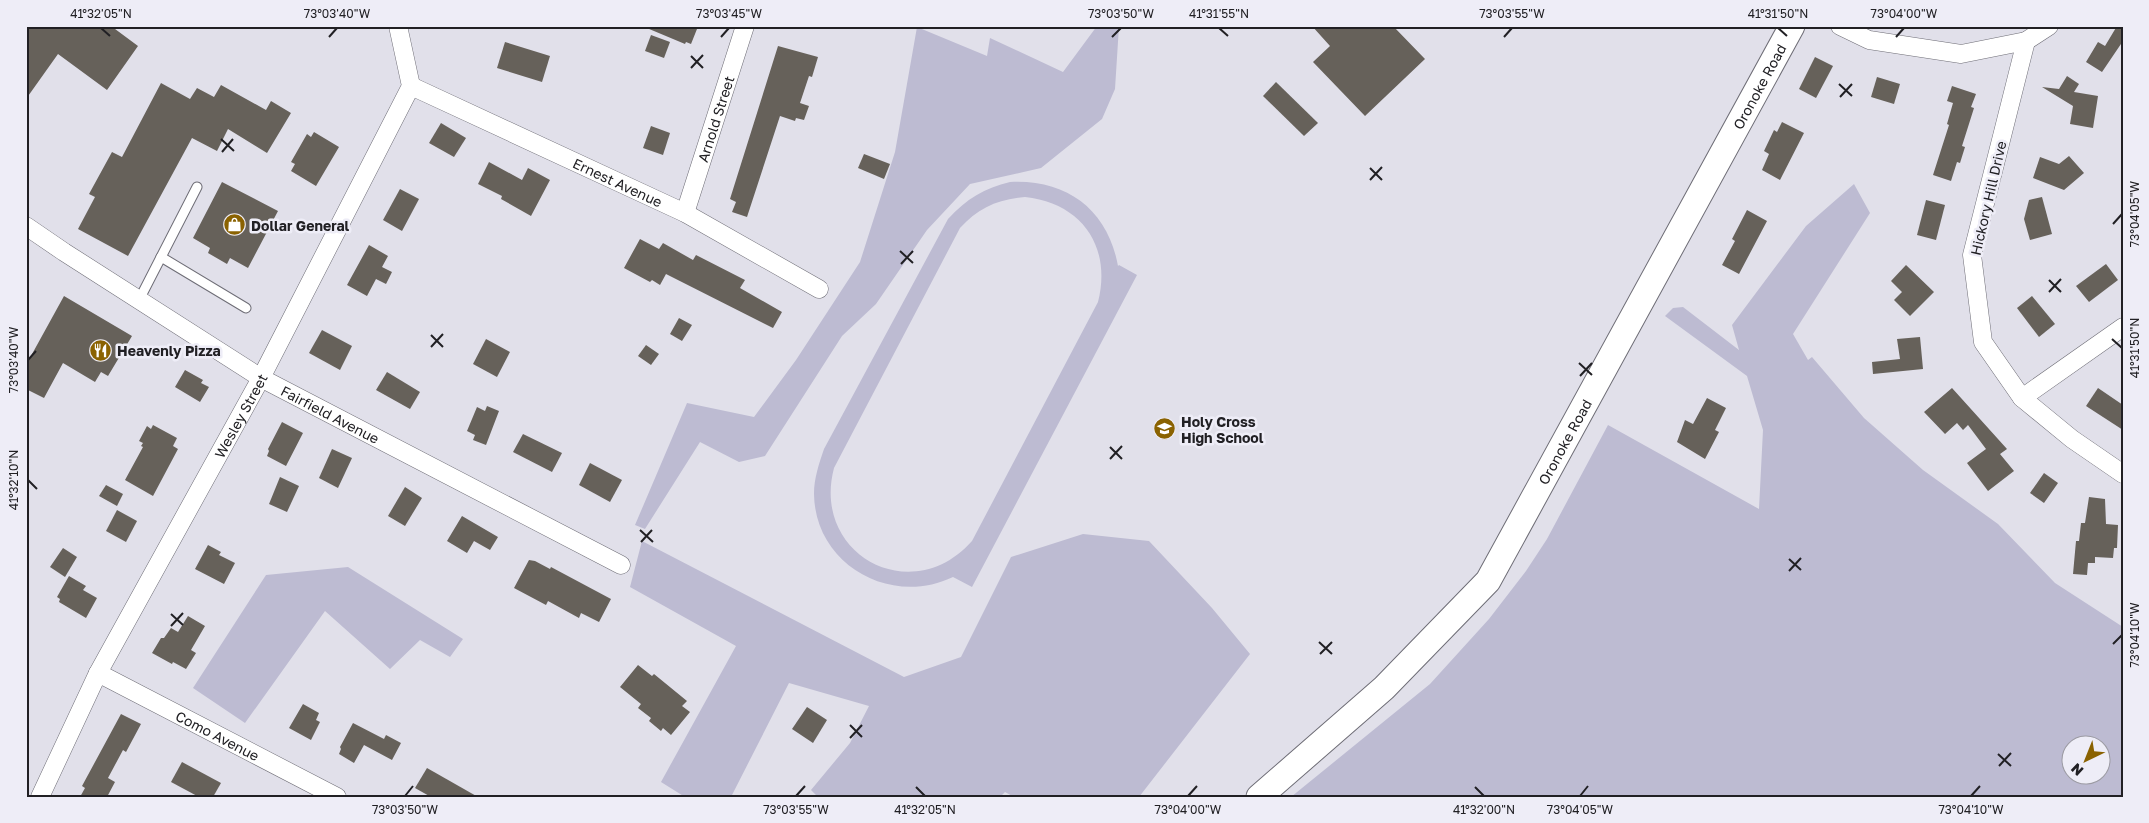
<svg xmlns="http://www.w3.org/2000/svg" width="2149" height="823" viewBox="0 0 2149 823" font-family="'Golos Text',sans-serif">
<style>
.green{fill:#bdbbd2;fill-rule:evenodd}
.building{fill:#66615a}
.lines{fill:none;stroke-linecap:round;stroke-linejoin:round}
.lane-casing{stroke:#6e6d76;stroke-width:11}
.street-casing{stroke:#6e6d76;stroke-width:19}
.secondary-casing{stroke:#6e6d76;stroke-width:27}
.lane{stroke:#fff;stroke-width:9}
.street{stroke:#fff;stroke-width:18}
.secondary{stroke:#fff;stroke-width:25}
.ticks{fill:none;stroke:#212024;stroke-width:2}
.labels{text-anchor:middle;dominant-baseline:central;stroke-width:5;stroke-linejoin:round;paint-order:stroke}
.street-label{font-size:14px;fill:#212024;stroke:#eeedf7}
.poi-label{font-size:14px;font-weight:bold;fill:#212024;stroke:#eeedf7;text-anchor:start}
.neatline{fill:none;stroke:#212024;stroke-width:2}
.ticks-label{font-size:12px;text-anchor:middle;fill:#212024}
</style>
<rect width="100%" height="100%" fill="#e1e0ea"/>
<g class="green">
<path d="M1097 26H1119L1115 89 1102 119 1041 168 970 184 927 230 876 304 842 336 765 456 739 462 700 442 645 529 635 525 687 403 754 417 796 360 860 262 895 152 917 27 987 56 990 38 1063 72Z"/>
<path d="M1010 182C1067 179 1108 210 1118 266L1119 265 1137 275 972 587 953 577C891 607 815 565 814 494 814 478 819 464 824 449L948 219C966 199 985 188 1010 182ZM1025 197C1082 203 1112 247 1098 302L972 541C912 609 811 555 834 468L960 228C978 208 998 199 1025 197Z"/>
<path d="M1854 184 1870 213 1793 334 1808 360 1812 357 1864 418 1923 470 1998 524 2055 583 2123 627V797H1291L1430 684 1489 619 1526 571 1547 539 1608 425 1759 509 1763 430 1747 376 1665 316 1673 308 1683 307 1739 350 1732 325 1806 226ZM2072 746H2102V776H2072Z"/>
<path d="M1083 534 1149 541 1212 608 1250 654 1139 797H1014L1005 792 1000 797H818L811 790 850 743 869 706 789 683 731 797H685L661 782 736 646 630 587 642 541 904 677 961 657 1011 557Z"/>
<path d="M348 567 463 639 450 657 420 640 390 669 325 611 245 723 193 688 266 575Z"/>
</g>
<g class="building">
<path d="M26 26H111L138 46 107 90 58 54 26 99Z"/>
<path d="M642 26H690L697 29 691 44 686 42 685 44Z"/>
<path d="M1312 26H1393L1425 59 1365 116 1313 62 1330 46Z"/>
<path d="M2117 26H2123V41L2102 72 2086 62 2098 42 2105 46Z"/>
<path d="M651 35 670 42 664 58 645 51Z"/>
<path d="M505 42 550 56 542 82 497 68Z"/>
<path d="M778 46 818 57 812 77 809 76 800 103 809 106 804 120 796 118 795 121 780 116 747 217 732 212 736 202 730 199Z"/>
<path d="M1815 57 1833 66 1816 98 1799 89Z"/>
<path d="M2067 76 2079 84 2074 92 2098 96 2093 128 2070 124 2073 106 2042 87 2059 89Z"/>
<path d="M1877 77 1900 84 1894 104 1871 97Z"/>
<path d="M1276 82 1318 123 1304 136 1263 96Z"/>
<path d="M161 83 190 99 197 88 214 97 221 85 266 110 271 101 291 113 267 153 228 129 217 151 192 138 128 256 78 229 95 197 89 194 112 152 122 157Z"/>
<path d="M1952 86 1976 94 1971 107 1974 108 1962 146 1965 147 1960 163 1957 162 1951 181 1933 175 1949 125 1947 124 1953 103 1947 101Z"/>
<path d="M1782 122 1804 133 1780 180 1762 170 1769 154 1764 151 1774 130 1777 132Z"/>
<path d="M441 123 466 138 454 157 429 143Z"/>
<path d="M651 126 670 133 663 155 643 148Z"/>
<path d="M314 132 339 147 316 186 291 171 295 164 291 162 307 134 311 137Z"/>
<path d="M864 154 890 164 884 179 858 168Z"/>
<path d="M2069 156 2084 173 2064 190 2033 178 2040 157 2059 164Z"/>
<path d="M489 162 522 180 528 168 550 180 531 216 501 199 502 196 478 184Z"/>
<path d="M222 182 278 211 248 268 230 258 227 264 208 253 210 248 193 238Z"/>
<path d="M400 189 419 199 402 231 383 220Z"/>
<path d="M2042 197 2052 234 2030 240 2024 219 2029 200Z"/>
<path d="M1926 200 1945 205 1936 240 1917 235Z"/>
<path d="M1747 210 1767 221 1739 274 1722 265 1735 241 1732 239Z"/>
<path d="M640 239 659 249 663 243 693 260 696 255 745 280 740 288 782 312 773 328 666 274 660 285 652 280 650 282 624 268Z"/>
<path d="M369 245 388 256 382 267 392 272 386 284 376 279 367 296 347 285Z"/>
<path d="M2106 264 2118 280 2089 302 2076 286Z"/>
<path d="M1906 265 1934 292 1910 316 1894 300 1902 292 1891 281Z"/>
<path d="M64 296 132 336 108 376 101 372 95 382 63 363 44 398 26 389V365Z"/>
<path d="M2032 296 2055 324 2039 337 2017 308Z"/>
<path d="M679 318 692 325 682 341 670 334Z"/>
<path d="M322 330 352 346 340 370 309 353Z"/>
<path d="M1920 337 1923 369 1873 374 1872 362 1900 359 1897 339Z"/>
<path d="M486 339 510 352 497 377 473 364Z"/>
<path d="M646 345 659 354 651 365 638 356Z"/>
<path d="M185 370 203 380 201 383 209 387 200 402 175 387Z"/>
<path d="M387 372 420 392 410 409 376 390Z"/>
<path d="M1952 388 2007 449 2000 454 2014 471 1988 491 1967 463 1986 449 1968 425 1963 430 1957 423 1945 434 1924 412Z"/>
<path d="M2098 388 2123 405V430L2086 406Z"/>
<path d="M1707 398 1726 408 1715 430 1719 432 1705 459 1677 442 1685 420 1693 424Z"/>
<path d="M487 406 499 411 486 445 473 440 475 435 467 431 477 407 485 411Z"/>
<path d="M282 422 303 433 286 466 267 456 269 451 268 449Z"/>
<path d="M153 425 177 438 173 446 178 449 153 496 125 480 143 447 141 446 143 443 139 441 147 426 151 429Z"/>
<path d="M523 434 562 453 552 472 513 452Z"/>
<path d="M332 449 352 458 338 488 319 478Z"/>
<path d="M590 463 622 480 610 502 579 485Z"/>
<path d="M2044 473 2058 483 2044 503 2030 493Z"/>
<path d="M280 477 299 486 287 512 269 504Z"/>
<path d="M106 485 123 494 117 506 99 496Z"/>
<path d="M405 487 422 498 405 526 388 516Z"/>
<path d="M2089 497 2105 499 2106 524 2118 525 2117 548H2114L2113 558 2095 557V563H2088L2087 575 2073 574 2076 541H2079L2081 523H2085Z"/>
<path d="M117 510 137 521 126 542 106 531Z"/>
<path d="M462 516 498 537 490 550 474 541 467 553 447 541Z"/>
<path d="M208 545 221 552 219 555 235 563 224 584 195 569Z"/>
<path d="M63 548 77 557 65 577 50 567Z"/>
<path d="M529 560 535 561 550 569 551 567 611 599 599 622 581 613 579 618 548 601 546 605 514 588Z"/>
<path d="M69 576 86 586 83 590 97 598 86 618 59 602 60 599 57 597Z"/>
<path d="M188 616 205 626 191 650 196 653 186 669 173 662 172 664 152 653 161 638H164L171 628 178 632Z"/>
<path d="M638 665 652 676 654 674 687 701 682 706 690 712 671 735 663 728 661 731 649 721 651 718 638 708 641 704 620 687Z"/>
<path d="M303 704 319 713 316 720 320 722 311 740 289 728Z"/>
<path d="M807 707 827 720 813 743 792 729Z"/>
<path d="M121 714 141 724 126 752 123 750 108 778 115 782 107 797H80L85 788 82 786Z"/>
<path d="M353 723 384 739 386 735 401 743 392 760 364 745 354 763 339 754 341 749 340 747Z"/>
<path d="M182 762 221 783 213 797H199L171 782Z"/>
<path d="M427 768 478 797H431L415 788Z"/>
</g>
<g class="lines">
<defs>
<g id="lane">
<path d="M161 257 246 308"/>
<path d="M139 300 197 187"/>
</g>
<g id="street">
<path d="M1840 26 1869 40 1961 54 2026 41 2049 26"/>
<path d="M2026 41 1972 255 1983 342 2022 398 2072 439 2123 474"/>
<path id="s1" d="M411 86 685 213 819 289"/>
<path id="s2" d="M685 213 745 26"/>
<path id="s3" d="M26 226 64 252 261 378 621 565"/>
<path d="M2022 398 2123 327"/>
<path id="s4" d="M98 673 337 797"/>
<path id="s5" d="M40 797 98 673 261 378 411 86 398 26"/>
</g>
<g id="secondary">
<path id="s6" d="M1259 797 1384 688 1488 581 1792 26"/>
</g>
</defs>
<use href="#lane" class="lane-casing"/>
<use href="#street" class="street-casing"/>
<use href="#secondary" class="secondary-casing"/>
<use href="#lane" class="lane"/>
<use href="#street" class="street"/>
<use href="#secondary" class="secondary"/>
</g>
<path class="ticks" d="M101 28 110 36M1219 28 1228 36M1778 28 1787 36M329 37 337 28M721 37 729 28M1112 37 1121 28M1504 37 1512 28M1896 37 1904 28M691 56 703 68M691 68 703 55M1839 84 1852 96M1840 97 1852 84M221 139 234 151M222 152 233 139M1370 168 1382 180M1370 180 1382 167M2113 224 2122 214M900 251 913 263M901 264 913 251M2049 280 2061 292M2049 292 2061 279M431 335 443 347M2112 339 2122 348M431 347 443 334M28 360 36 351M1579 363 1592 375M1580 376 1592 363M1110 447 1122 459M1110 459 1122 446M28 480 37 489M640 530 653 542M641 542 652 530M1789 559 1801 570M1789 571 1801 558M171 614 183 625M171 626 183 613M1319 642 1332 654M2113 644 2122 635M1320 654 1332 642M850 725 862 737M850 738 862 725M1998 754 2011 766M1999 766 2011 753M916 787 925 796M1475 787 1484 796M405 796 413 786M796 796 805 786M1188 796 1197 786M1580 796 1588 786M1971 796 1980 786"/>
<defs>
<symbol id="shop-disc" viewBox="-11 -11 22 22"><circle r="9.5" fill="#8a6201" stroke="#eeedf7"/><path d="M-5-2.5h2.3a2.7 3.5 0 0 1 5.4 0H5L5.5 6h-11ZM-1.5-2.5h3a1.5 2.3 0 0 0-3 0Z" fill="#fff"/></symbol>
<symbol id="restaurant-disc" viewBox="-11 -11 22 22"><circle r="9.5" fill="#8a6201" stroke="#eeedf7"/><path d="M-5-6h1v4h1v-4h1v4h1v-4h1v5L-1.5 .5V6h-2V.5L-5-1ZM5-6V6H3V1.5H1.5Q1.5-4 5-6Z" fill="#fff"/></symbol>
<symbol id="school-disc" viewBox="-11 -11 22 22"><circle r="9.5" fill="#8a6201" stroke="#eeedf7"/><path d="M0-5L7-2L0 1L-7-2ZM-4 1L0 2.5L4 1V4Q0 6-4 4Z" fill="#fff"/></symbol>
</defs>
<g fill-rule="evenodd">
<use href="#shop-disc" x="222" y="212" width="25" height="25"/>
<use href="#restaurant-disc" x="88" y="338" width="25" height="25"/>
<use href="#school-disc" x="1152" y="416" width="25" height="25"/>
</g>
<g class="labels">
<g class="street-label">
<text stroke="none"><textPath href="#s6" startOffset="879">Oronoke Road</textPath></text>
<text stroke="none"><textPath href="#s2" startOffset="99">Arnold Street</textPath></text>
<text stroke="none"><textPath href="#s1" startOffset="228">Ernest Avenue</textPath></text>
<text transform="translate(1988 198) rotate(-77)">Hickory Hill Drive</text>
<text stroke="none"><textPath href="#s3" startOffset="358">Fairfield Avenue</textPath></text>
<text stroke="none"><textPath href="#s5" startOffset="431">Wesley Street</textPath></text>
<text stroke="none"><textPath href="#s6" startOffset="474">Oronoke Road</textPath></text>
<text stroke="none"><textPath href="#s4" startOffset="135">Como Avenue</textPath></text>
</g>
<g class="poi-label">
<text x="251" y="225">Dollar General</text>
<text x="117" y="350">Heavenly Pizza</text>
<text x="1181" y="421">Holy Cross<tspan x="1181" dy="16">High School</tspan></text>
</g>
</g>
<rect width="2149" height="823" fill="none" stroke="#eeedf7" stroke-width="55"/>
<g transform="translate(2086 760) rotate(223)"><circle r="24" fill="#eeedf7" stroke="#9c9ba3"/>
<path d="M0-4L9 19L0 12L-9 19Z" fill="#8a6201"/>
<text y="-8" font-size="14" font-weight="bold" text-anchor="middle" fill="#212024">N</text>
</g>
<rect x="28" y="28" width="2094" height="768" class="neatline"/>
<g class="ticks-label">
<text x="101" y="18">41°32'05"N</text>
<text x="337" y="18">73°03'40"W</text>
<text x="729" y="18">73°03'45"W</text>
<text x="1121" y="18">73°03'50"W</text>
<text x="1219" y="18">41°31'55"N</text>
<text x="1512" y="18">73°03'55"W</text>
<text x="1778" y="18">41°31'50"N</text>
<text x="1904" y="18">73°04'00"W</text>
<text transform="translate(2135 214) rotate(-90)" y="4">73°04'05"W</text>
<text transform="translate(2135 348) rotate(-90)" y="4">41°31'50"N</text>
<text transform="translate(14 360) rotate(-90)" y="4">73°03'40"W</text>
<text transform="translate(14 480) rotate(-90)" y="4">41°32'10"N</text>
<text transform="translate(2135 635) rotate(-90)" y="4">73°04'10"W</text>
<text x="405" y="814">73°03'50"W</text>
<text x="796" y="814">73°03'55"W</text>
<text x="925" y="814">41°32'05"N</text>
<text x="1188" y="814">73°04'00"W</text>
<text x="1484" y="814">41°32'00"N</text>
<text x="1580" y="814">73°04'05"W</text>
<text x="1971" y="814">73°04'10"W</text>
</g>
</svg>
